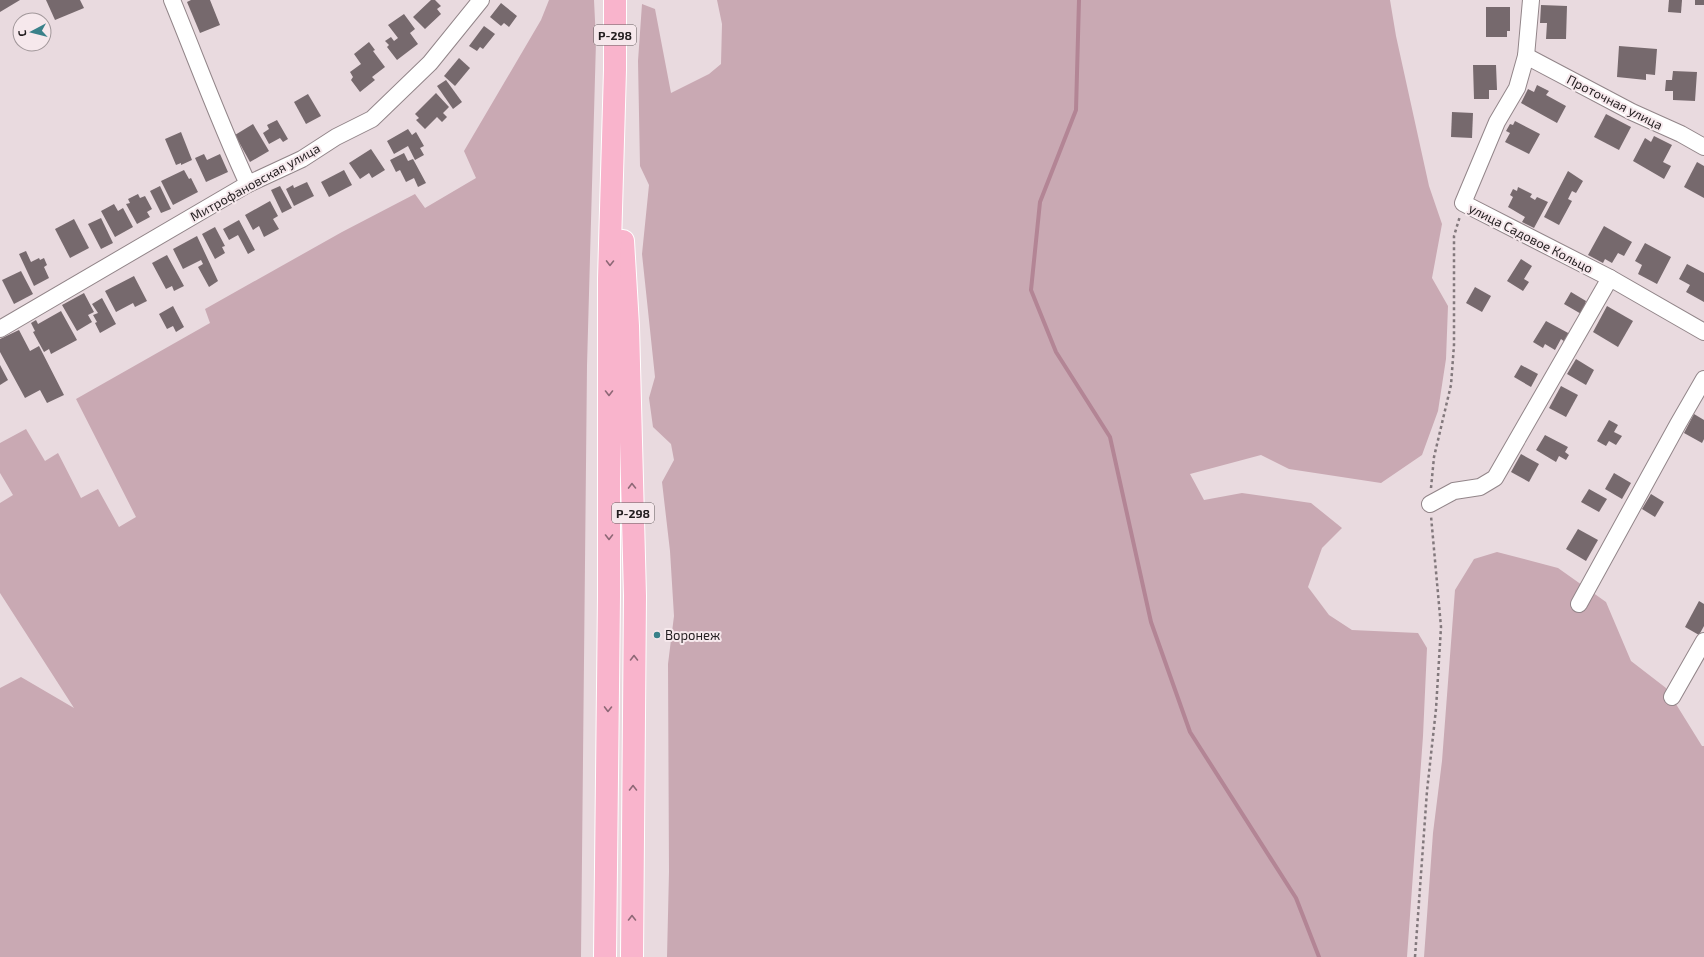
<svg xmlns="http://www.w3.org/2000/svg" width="1704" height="957" viewBox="0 0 1704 957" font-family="'Exo 2',sans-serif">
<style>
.green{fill:#c9a9b3}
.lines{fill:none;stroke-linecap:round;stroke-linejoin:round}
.stream{stroke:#b38595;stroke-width:4}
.building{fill:#76696d}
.minor-casing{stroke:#928589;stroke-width:18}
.highway-casing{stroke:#fff;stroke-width:24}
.path{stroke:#82787c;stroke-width:2.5;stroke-dasharray:3 3;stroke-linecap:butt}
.minor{stroke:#fff;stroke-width:16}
.highway{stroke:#f9b4cc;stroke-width:22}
.oneway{stroke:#8e6876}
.poi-dot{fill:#3a818a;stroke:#f6e8ec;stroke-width:1.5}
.labels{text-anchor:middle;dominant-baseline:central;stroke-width:4;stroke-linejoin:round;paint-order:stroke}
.shield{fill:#f6e8ec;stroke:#625a5c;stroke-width:1}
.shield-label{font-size:12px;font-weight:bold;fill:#221d1f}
.street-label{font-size:13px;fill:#221d1f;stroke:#f6e8ec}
.poi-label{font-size:13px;fill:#221d1f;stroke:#f6e8ec;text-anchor:start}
</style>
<rect width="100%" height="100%" fill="#e9dadf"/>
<g class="green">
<path d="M549 0H594L596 41 587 366 581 957H0V688L21 677 74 708 0 593V503L13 495 0 473V443L26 429 45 461 58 453 81 498 98 489 119 527 136 517 76 399 210 323 205 309 342 232 415 194 425 208 476 178 464 151 541 20Z"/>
<path d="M717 0H1390L1396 36 1429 186 1442 224 1432 278 1448 306 1446 359 1438 411 1422 455 1381 483 1289 469 1261 455 1190 474 1204 500 1242 493 1311 503 1342 528 1322 548 1308 587 1329 615 1352 630 1418 633 1427 648 1423 736 1407 957H667L669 872 668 664 674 616 670 551 662 482 674 460 671 444 653 427 649 398 655 377 642 254 649 185 640 166 638 61 642 4 655 9 671 93 709 74 721 64 722 24Z"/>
<path d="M1497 552 1558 568 1606 602 1631 661 1666 688 1702 746H1704V957H1424L1433 833 1442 761 1455 590 1474 559Z"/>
</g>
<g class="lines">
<path class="stream" d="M1079 0 1076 110 1040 202 1031 290 1056 352 1110 437 1151 622 1190 732 1296 898 1319 957"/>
</g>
<g class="building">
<path d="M0 0H20L0 12Z"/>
<path d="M46 0H80L84 8 55 20Z"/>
<path d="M191 0H210L220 25 200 33 187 2Z"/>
<path d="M431 0H435L441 6 437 9 441 14 425 29 413 17Z"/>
<path d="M1669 0H1682L1681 13 1668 12Z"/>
<rect x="1695" y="0" width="9" height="5"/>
<path d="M501 3 517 16 509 27 504 23 501 26 490 17Z"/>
<path d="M1541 5 1567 6 1566 39H1546L1547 23H1540Z"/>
<path d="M1486 7H1510V31H1507V37H1486Z"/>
<path d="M404 14 415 29 410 33 418 44 397 60 387 47 389 45 385 41 391 37 394 41 398 38 388 25Z"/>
<path d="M484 26 495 34 483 49 480 47 477 51 469 46Z"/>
<path d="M369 42 375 50 373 51 385 67 372 77 375 80 360 92 351 80 353 77 350 72 361 64 354 54Z"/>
<path d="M1619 46 1657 49 1655 75 1646 74V80L1617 77Z"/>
<path d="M459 58 470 68 455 86 444 76Z"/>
<path d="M1473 65H1496L1497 90H1489V99H1474Z"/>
<path d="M1673 71 1697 72 1695 101 1673 100V91H1665L1666 80H1672Z"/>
<path d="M446 80 462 102 453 109 437 86Z"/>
<path d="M1537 85 1549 91 1546 95 1566 106 1557 123 1521 103 1528 89 1534 92Z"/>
<path d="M436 93 449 107 443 113 447 117 442 122 437 117 425 129 416 120 419 118 415 114Z"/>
<path d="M308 94 321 116 306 124 294 102Z"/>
<path d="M1452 112 1473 113 1472 138 1451 137Z"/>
<path d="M1606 114 1631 127 1619 150 1594 137Z"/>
<path d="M277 120 288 139 283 142 280 138 269 144 263 133 269 129 267 125Z"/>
<path d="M1515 121 1540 134 1529 154 1505 142 1510 133 1506 131 1510 124 1513 125Z"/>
<path d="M253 124 269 151 250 162 235 135Z"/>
<path d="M408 129 412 135 416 132 424 146 420 148 424 155 415 160 408 146 394 154 387 141Z"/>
<path d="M181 132 192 160 181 165V163L176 165 165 139Z"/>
<path d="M1654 136 1672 145 1663 162 1671 166 1664 179 1633 161 1645 138 1651 142Z"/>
<path d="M371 149 385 170 372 178 369 173 360 179 349 163Z"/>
<path d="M404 153 408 161 413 159 426 183 418 187 414 178 406 182 400 170 396 172 390 160Z"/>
<path d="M204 154 207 160 220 154 228 172 206 182 195 158Z"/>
<path d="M1697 162 1704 166V198L1684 187Z"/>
<path d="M184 170 189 179 191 178 198 192 173 205 161 181Z"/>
<path d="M344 170 352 185 329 197 321 182Z"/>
<path d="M1568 171 1583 181 1576 193 1572 191 1568 199 1572 201 1559 225 1544 217Z"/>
<path d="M307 182 314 196 294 206 286 189 293 185 294 188Z"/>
<path d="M160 186 171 209 161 213 150 191Z"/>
<path d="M280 186 292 208 282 213 271 190Z"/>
<path d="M1518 187 1532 194 1530 197 1535 200 1537 197 1548 202 1534 228 1522 222 1525 217 1508 207 1513 197 1510 195 1513 189 1517 191Z"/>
<path d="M138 194 140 198 145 196 152 209 147 212 150 217 137 224 126 204 130 203 128 199Z"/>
<path d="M270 201 278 216 273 219 279 229 264 237 259 226 253 230 245 215Z"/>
<path d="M114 204 118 211 123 208 133 227 115 237 101 211Z"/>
<path d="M101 218 113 243 101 249 88 224Z"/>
<path d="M74 219 89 248 70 258 55 229Z"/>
<path d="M239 220 255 250 248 254 238 235 229 240 223 229Z"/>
<path d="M1604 226 1632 242 1624 256 1618 253 1612 263 1605 259 1603 263 1588 255Z"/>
<path d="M215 227 225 246 222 247 225 253 215 259 202 234Z"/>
<path d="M197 236 218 281 209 287 198 267 203 264 201 260 183 269 173 249Z"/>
<path d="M1645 243 1671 257 1657 284 1638 274 1642 265 1635 261Z"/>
<path d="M26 251 31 262 39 258 40 260 44 258 47 265 44 267 49 278 34 286 19 254Z"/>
<path d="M167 255 184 286 174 291 172 286 166 289 152 263Z"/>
<path d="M1521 259 1532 266 1524 279 1529 282 1523 291 1507 281Z"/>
<path d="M1687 264 1704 273V302L1686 292 1690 285 1679 279Z"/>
<path d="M21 271 33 294 14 304 2 280Z"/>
<path d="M134 276 147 301 135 307 133 303 116 312 105 291Z"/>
<path d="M1475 287 1491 296 1482 312 1466 303Z"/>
<path d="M1571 292 1586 301 1585 304 1588 305 1583 315 1564 304Z"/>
<path d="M84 293 94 312 88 315 92 322 77 331 62 305Z"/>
<path d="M102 298 116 324 100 333 95 323 97 322 93 315 98 313 92 304Z"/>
<path d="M173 306 184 327 176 332 173 326 167 329 159 314Z"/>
<path d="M1607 306 1633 321 1618 347 1593 332Z"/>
<path d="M61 311 77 340 51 354 49 349 44 352 33 332 35 331 31 323 36 320 38 324Z"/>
<path d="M1546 321 1570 334 1565 342 1561 339 1555 350 1545 344 1543 348 1533 342Z"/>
<path d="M19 330 30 351 39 346 64 395 47 403 40 390 25 398 0 352V339Z"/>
<path d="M1576 359 1594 370 1586 385 1567 374Z"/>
<path d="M0 365 8 380 0 385Z"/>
<path d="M1521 365 1538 374 1531 387 1514 377Z"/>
<path d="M1561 386 1578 395 1566 417 1549 408Z"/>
<path d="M1694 414 1704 420V439L1702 443 1684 433Z"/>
<path d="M1609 420 1618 425 1614 432 1622 436 1616 445 1609 441 1606 446 1597 441Z"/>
<path d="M1545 435 1568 447 1565 452 1569 455 1566 460 1559 456 1556 462 1536 450Z"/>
<path d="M1521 454 1539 464 1529 482 1511 472Z"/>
<path d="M1614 473 1631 483 1622 499 1605 489Z"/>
<path d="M1589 489 1607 499 1599 512 1581 502Z"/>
<path d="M1651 494 1664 502 1655 517 1642 509Z"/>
<path d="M1578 529 1598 540 1586 561 1566 549Z"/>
<path d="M1699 601 1704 604V626L1699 635 1685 627Z"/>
</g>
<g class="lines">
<defs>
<g id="minor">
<path d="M172 0C197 61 220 124 248 184"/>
<path d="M1531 0 1526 56 1517 88 1497 122 1463 203 1610 278 1704 332"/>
<path d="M1526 56 1632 112 1681 134 1704 147"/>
<path d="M0 329 248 184 302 159 336 137 372 119 430 63 481 0"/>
<path d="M1430 504 1454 491 1480 487 1495 478 1610 278"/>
<path d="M1579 604 1678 424 1704 379"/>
<path d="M1672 697 1704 641"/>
</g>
<g id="highway">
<path d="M623 241 628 326 635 596 632 957"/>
<path d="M605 957 609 597V279L615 70V0"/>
</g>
</defs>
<use href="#minor" class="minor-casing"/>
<use href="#highway" class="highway-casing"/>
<g class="path">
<path d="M1431 488 1434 457 1451 385 1454 345V236L1460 216"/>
<path d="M1415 957 1427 791 1436 709 1441 627 1431 516"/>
</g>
<use href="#minor" class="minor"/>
<use href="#highway" class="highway"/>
</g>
<defs><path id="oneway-chevron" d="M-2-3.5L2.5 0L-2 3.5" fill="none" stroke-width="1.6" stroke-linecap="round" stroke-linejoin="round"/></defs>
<g class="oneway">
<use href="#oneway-chevron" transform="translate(610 263) rotate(91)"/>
<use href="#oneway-chevron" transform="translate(609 393) rotate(90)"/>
<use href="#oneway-chevron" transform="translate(632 486) rotate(-91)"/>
<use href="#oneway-chevron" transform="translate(609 537) rotate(90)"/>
<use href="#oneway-chevron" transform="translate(634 658) rotate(-90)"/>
<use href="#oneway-chevron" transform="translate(608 709) rotate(91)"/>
<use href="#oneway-chevron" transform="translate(633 788) rotate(-90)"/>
<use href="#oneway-chevron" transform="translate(632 918) rotate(-90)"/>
</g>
<circle class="poi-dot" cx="657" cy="635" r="4"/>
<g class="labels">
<g class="shield">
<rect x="594" y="25" width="42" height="20" rx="3"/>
<rect x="612" y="503" width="42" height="20" rx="3"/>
</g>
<g class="shield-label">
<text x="615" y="35">Р-298</text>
<text x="633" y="513">Р-298</text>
</g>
<g class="street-label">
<text transform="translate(1615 102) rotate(27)">Проточная улица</text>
<text transform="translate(255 182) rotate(-29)">Митрофановская улица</text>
<text transform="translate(1531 238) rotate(27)">улица Садовое Кольцо</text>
</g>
<g class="poi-label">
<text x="665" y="635">Воронеж</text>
</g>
</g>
<g transform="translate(32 32) rotate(263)"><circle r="19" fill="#f6e8ec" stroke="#a1979a"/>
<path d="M0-3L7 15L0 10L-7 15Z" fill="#3a818a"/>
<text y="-6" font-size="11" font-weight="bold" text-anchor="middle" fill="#221d1f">С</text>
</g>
</svg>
